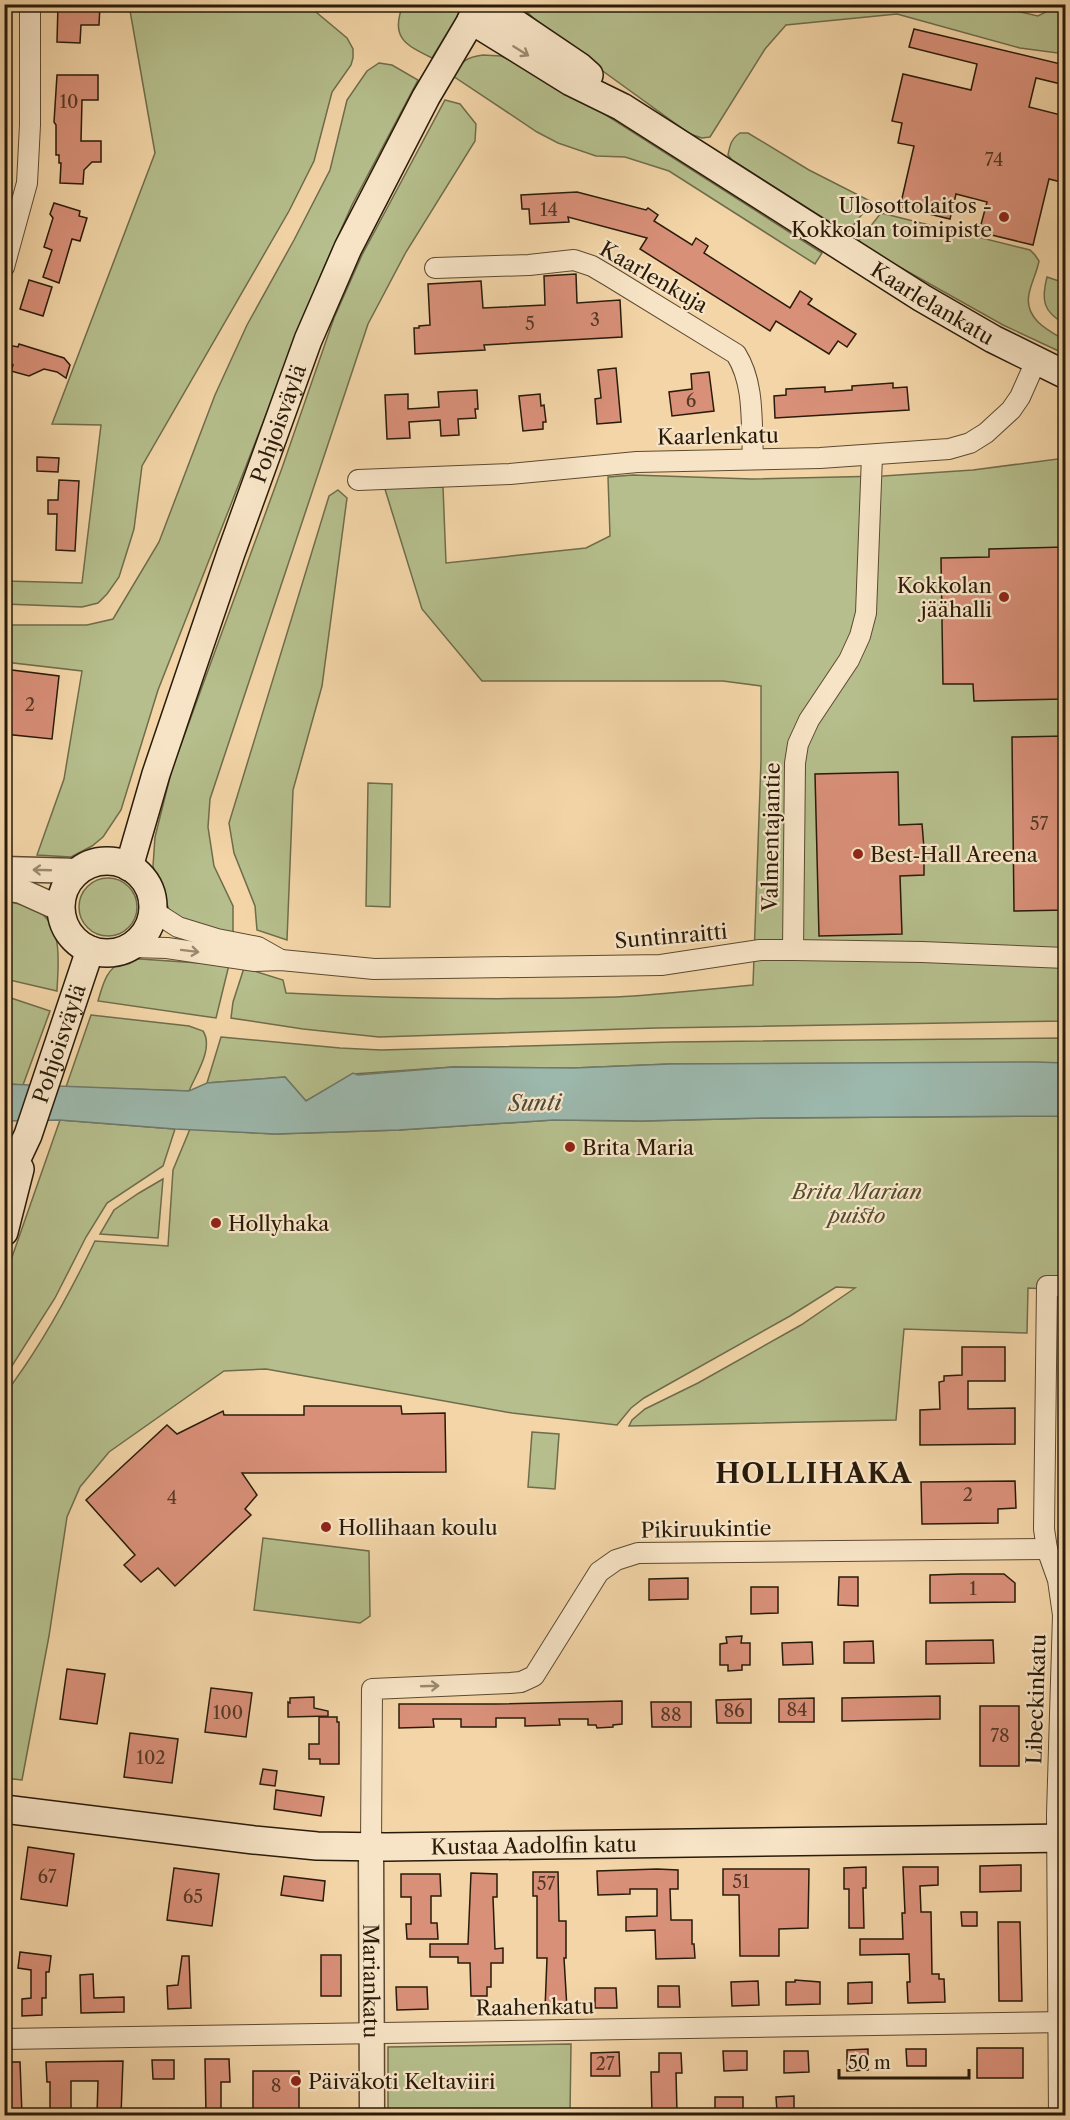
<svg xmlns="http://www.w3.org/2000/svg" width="1070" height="2120" viewBox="0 0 1070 2120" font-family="'Libre Caslon Text',serif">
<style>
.green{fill:#b5be8c;stroke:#6f6c4b;stroke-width:1.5}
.water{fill:#9cb8ad;stroke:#6e796c;stroke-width:1.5}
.building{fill:#d99079;stroke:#291b0a;stroke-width:1.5}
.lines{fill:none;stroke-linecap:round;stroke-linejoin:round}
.minor-casing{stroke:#5c4a31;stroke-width:22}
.tertiary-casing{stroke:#5c4a31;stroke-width:27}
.secondary-casing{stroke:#291b0a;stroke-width:30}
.minor{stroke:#f7e4c6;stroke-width:20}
.tertiary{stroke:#f7e4c6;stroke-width:24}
.secondary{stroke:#f7e4c6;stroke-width:27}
.oneway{stroke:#9a8a71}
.poi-dot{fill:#8f2418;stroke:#f7e4c6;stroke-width:2}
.labels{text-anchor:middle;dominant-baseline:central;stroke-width:4.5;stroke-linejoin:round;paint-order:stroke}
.number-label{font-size:18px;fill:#553826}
.poi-label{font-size:21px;fill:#291b0a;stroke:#f7e4c6;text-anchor:start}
.street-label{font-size:21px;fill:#291b0a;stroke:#f7e4c6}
.park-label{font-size:21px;font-style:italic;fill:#534c31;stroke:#f7e4c6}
.water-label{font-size:22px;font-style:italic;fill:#4c4a3b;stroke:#f7e4c6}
.district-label{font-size:27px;font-weight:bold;letter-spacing:1.5px;fill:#291b0a;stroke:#f7e4c6}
</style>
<rect width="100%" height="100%" fill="#f3d5a7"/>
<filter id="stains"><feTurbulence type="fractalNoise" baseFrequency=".00333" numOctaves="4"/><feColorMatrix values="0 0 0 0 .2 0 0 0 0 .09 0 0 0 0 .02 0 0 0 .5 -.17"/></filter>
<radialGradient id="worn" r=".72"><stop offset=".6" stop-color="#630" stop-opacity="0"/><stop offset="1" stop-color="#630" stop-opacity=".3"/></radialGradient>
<g class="green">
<path d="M986 4 1038 16 1059 5H1065V54L1020 48 897 14 786 25 765 49 710 137 702 138 690 134 546 30 523 8 522 5Z"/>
<path d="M129 5H312L316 12 347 38 353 49V58L351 65 332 92 314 161 289 211 142 466 134 529 119 577 107 594 98 603 82 607 5 604V581L82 583 101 425 52 424 155 153Z"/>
<path d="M403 5H464L432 58C405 45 390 37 403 5Z"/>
<path d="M483 55 501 56 545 76 822 253 815 264 669 171 625 157 596 156 558 143 537 132 453 76C461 61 467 57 483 55Z"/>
<path d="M379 63 392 65 418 80 352 205 323 270 158 690 121 810 103 837 92 846 71 857 37 855 64 779 82 671 5 662V625H87L113 619 159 542 215 395 247 325 294 240 330 170 347 100 367 71Z"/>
<path d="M445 100 460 104 476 124 475 141 406 252 368 324 210 799 208 827 214 866 233 906V934L181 919 169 909 155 876 153 866 155 837 172 769 282 468 334 318 362 255Z"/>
<path d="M740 133H748L809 170 872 202 847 233 732 160 728 155C730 145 731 139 740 133Z"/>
<path d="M881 213 1030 250 1035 255 1039 261C1037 272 1031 283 1029 294 1024 318 1047 330 1065 340V354L1003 325 857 243Z"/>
<path d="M1047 277 1065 283V324C1043 312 1041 300 1047 277Z"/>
<path d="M1065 458V1021L657 1028 379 1037 303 1029 231 1018 233 1002 244 968 283 980 286 993C396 999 506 1000 616 997 662 995 708 989 753 985L761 761V686L723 681H482L422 609 384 486 443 487 446 563 586 548 610 536 608 477 633 475 752 479 883 476 973 470Z"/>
<path d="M338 490 347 498 322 686 293 790 287 940 257 930 255 906 234 853 229 823 329 496Z"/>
<path d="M368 783 392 784 390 907 366 906Z"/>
<circle cx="108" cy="907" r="29"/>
<path d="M4 900C14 903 28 905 37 910 64 927 58 964 57 991L5 979Z"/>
<path d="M125 958 229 965 216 1018 98 1001C104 980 106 971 125 958Z"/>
<path d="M5 996 50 1011 23 1085 5 1084Z"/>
<path d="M91 1015 189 1026 203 1031C214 1048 196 1074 189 1091L66 1087Z"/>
<path d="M221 1037 340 1048 381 1050 672 1042 1065 1038V1063L670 1064 574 1068 453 1067 353 1074 306 1101 285 1077 207 1083Z"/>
<path d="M1065 1116V1290L1028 1288 1027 1333 904 1329 896 1420 629 1426 632 1420 645 1409 698 1383 801 1325 855 1288 836 1287 790 1316 644 1398 631 1408 617 1425 512 1413 266 1369 224 1371 109 1452 80 1487 67 1517 49 1636 22 1780 4 1778V1395C41 1347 69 1295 95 1241L168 1246 173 1170 190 1129 275 1134 399 1130 553 1120 642 1121 767 1118Z"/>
<path d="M60 1120 175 1129 163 1166 107 1203 86 1237 55 1298 5 1377V1277Z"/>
<path d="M163 1179 158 1238 100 1234 114 1210 139 1193Z"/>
<path d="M532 1432 559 1434 555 1489 528 1487Z"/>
<path d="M263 1538 369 1551 370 1616 360 1623 254 1610Z"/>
<path d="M571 2044 570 2115H388V2047Z"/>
</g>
<path class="water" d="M1036 1062 1065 1063V1116L767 1118 642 1121 553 1120 399 1130 275 1134 175 1129 60 1120 5 1121V1084L189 1091 207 1083 285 1077 306 1101 353 1073 358 1075 453 1067 574 1068 670 1064Z"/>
<g class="building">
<path d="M58 4 100 5 99 25H81L80 43 57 42Z"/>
<path d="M914 29 1065 65V85L1036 78 1029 107 1065 116V183L1049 179 1033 245 979 232 987 202 956 194 950 219 900 207 914 146 898 143 902 123 892 121 903 74 971 90 977 64 909 47Z"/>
<path d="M57 75H98V100H82L81 141H101V162H92L84 170 83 184 60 183 61 163H59V155H56V125L54 122Z"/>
<path d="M577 192 646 210 648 208 658 215 654 221 692 245 696 238 708 246 704 253 790 308 800 291 812 299 808 304 856 334 847 347 838 341 829 354 776 321 770 331 640 249 647 238 568 217 569 222 530 224 529 209H522L521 195Z"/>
<path d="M54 203 80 211 79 216 87 218 80 241 72 239 59 283 43 277 52 250 44 247 53 218 50 214Z"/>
<path d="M576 274 577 303 620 300 622 337 484 345 485 350 415 354 414 328H419V326L430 325 428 284 481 281 483 308 545 305 544 276Z"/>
<path d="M29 280 52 287 43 316 20 309Z"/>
<path d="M19 344 64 358 70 365 66 378 57 372 44 369 29 376 11 371 13 365 4 356 8 345 18 347Z"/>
<path d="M616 368 621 422 597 424 595 399 601 398 598 370Z"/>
<path d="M709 372 714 411 672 416 669 392 692 389 691 374Z"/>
<path d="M893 383V388L907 387 909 410 775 418 774 396 786 395V389L825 387V392L852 390V386Z"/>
<path d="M477 390 478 409H475L476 418 458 419 459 435 441 436 440 420 409 422 410 438 387 439 385 395 408 394V409L439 407 438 392Z"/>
<path d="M540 394 541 406 544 405 546 422H543V429L523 431 519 396Z"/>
<path d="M37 457 59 458 58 472 37 471Z"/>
<path d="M59 480 79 481 75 551 56 550 57 514H48V500H58Z"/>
<path d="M1065 547V699L974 701 973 684H943L941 558 989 557V549Z"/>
<path d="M4 669 59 676 52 739 4 734Z"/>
<path d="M1065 736V910L1014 911 1012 737Z"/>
<path d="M898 772 899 825 922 824 924 848V875L900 876 902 934 819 936 815 774Z"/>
<path d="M962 1347H1005V1381H968V1409L1015 1408V1444L920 1445V1410L940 1409 939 1382 944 1381V1376L962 1375Z"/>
<path d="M304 1406H401L402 1414 445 1413 446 1472 242 1473 257 1495 245 1509 251 1515 175 1586 158 1568 141 1582 124 1565 135 1555 86 1500 167 1425 177 1434 223 1411 224 1415H304Z"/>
<path d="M1015 1481 1016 1508 998 1509V1523L922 1524 921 1482Z"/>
<path d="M961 1574H1004L1015 1583V1602L930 1603V1575Z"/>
<path d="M839 1577H858V1606L838 1605Z"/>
<path d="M688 1578V1599L649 1600V1579Z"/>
<path d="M751 1587H778V1613L751 1614Z"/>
<path d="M742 1636 741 1643H750V1665H742V1670L728 1671V1665H720V1644L727 1643 726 1637Z"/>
<path d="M993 1640 994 1663 926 1664V1641Z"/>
<path d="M873 1641 874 1663H844V1642Z"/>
<path d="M812 1642 813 1664 783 1665 782 1643Z"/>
<path d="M67 1669 105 1674 97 1724 60 1719Z"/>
<path d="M211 1688 252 1693 246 1737 205 1732Z"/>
<path d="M940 1696V1719L842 1721V1698Z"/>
<path d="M314 1697V1708L328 1711V1716L288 1717V1702L290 1703V1698Z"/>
<path d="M814 1698V1722H779V1699Z"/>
<path d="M751 1699V1723H717L716 1700Z"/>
<path d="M622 1701V1724L613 1725V1727L597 1728 596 1725H588V1719H559L560 1725 525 1726V1718H496V1727H461V1719H433L434 1727 399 1728V1704H496Z"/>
<path d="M651 1702H691V1727H652Z"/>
<rect x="980" y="1706" width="39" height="60"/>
<path d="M319 1717H337V1722H339V1764H320V1759H309V1744H319Z"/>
<path d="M130 1733 178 1739 172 1783 124 1777Z"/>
<path d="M263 1769 277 1771 275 1786 260 1784Z"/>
<path d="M276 1790 324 1797 321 1816 274 1809Z"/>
<path d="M28 1847 74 1854 67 1906 21 1899Z"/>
<path d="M1021 1865V1891L980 1892V1866Z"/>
<path d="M866 1867V1888H863L864 1928H849V1889H844V1868Z"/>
<path d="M903 1867H938V1885L920 1886 921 1912H931L932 1974H939V1979H944L945 2002 908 2003 907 1982H910L909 1954 860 1955V1939H903L902 1913H905Z"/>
<path d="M174 1868 219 1874 212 1926 167 1920Z"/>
<path d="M657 1869 678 1870V1889H670L671 1920H692V1944H694L695 1958 656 1959 655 1930 626 1931V1917L657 1916V1889H630V1894L598 1895 597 1871Z"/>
<path d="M723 1869H809L808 1928 779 1929V1956H740L739 1895H723Z"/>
<path d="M533 1872H558L559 1921H566V1958H564L567 2009H545L547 1958H537V1896H533Z"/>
<path d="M471 1873 497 1874V1897H493L495 1949 503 1948V1963H491V1987H487V1996H471L470 1963H458V1957H430V1944H468Z"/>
<path d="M401 1874H440L441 1896H431V1923H437L438 1939H407L406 1924H411V1897H401Z"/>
<path d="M284 1876 325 1881 323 1901 281 1895Z"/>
<path d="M961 1912H977V1926H962Z"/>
<path d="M998 1922H1020L1022 2001H999Z"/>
<path d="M20 1952 51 1956 49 1972H46V1998H42V2015L22 2016V1999L31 1998V1970L18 1968Z"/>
<rect x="321" y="1955" width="20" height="41"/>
<path d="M182 1956H189L191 2008 168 2009 167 1986 178 1985Z"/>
<path d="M93 1974 94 1998 124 1997V2012L81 2013 80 1975Z"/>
<path d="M795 1980 820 1982V2004L786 2005V1982H795Z"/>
<path d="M758 1981 759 2005 732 2006 731 1982Z"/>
<path d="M872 1982V2003L848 2004V1983Z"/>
<path d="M658 1986H679L680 2007H658Z"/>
<path d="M396 1987H427L428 2009 397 2010Z"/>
<path d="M595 1988H616L617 2008H595Z"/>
<rect x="977" y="2048" width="46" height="30"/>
<path d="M868 2049V2070L847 2071V2050Z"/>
<path d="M906 2049H926V2066H907Z"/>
<path d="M723 2051H747V2070L724 2071Z"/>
<path d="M784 2051H808L809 2072 784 2073Z"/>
<path d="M619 2052 620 2076H591V2053Z"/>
<path d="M659 2053H681L682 2073H676L677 2113 652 2114 651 2072H659Z"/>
<path d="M205 2059H229L230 2082H221V2115H206Z"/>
<path d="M152 2060H174V2079H153Z"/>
<path d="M123 2061 121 2115H97L98 2081H71V2115H50V2082H47L46 2062Z"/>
<path d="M4 2062H20L22 2115H4Z"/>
<rect x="253" y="2071" width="46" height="44"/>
<path d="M794 2096V2112H777L776 2097Z"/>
<rect x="715" y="2097" width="28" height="15"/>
</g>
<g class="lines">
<defs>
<g id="minor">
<path d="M4 267 27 183 30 125V4"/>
<path d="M435 268 529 265 574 260 592 266 609 276 736 354C755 384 751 423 753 458"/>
<path d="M358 480 510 474 637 462 820 458 949 449 970 443 986 433 1011 410 1020 397 1036 361"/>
<path d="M153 911 178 927 217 939 258 947 281 960"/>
<path d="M131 947 167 948 255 961 281 960 374 969 661 965 760 950H793L922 952 1066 958"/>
<path d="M793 950 795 763 798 744 809 720 849 660 860 636 866 613 872 456"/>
<path d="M371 1847 372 1689 510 1683 521 1682 534 1676 599 1572 616 1560 638 1553 1047 1549"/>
<path d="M4 2039 1066 2022"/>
<path d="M1059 2116 1057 1814 1063 1615 1058 1580 1047 1549 1044 1529 1047 1286H1066"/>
</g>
<g id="tertiary">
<path d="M4 869 79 871"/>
<path d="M4 888 21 891 61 909"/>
<path id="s1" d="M371 1847 372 2116"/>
</g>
<g id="secondary">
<path d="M487 4 580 67 589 75"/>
<path id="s2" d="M471 20 571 82 622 107 922 298 993 339 1066 375"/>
<circle cx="107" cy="907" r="46"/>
<path id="s3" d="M129 867 156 774 231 553 308 340 348 248 426 97 481 4"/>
<path id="s4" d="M4 1186 28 1135 90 950"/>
<path d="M4 1232 20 1169"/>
<path id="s5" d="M4 1809 254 1840 317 1846 386 1847 1066 1838"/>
</g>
</defs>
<use href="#minor" class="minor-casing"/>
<use href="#tertiary" class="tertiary-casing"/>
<use href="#secondary" class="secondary-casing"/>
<use href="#minor" class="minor"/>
<use href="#tertiary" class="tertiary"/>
<use href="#secondary" class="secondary"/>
</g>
<defs><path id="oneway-shaft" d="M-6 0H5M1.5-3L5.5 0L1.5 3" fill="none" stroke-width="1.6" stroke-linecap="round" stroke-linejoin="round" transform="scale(1.5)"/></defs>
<g class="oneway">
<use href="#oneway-shaft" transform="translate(521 51) rotate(32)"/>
<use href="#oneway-shaft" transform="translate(42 870) rotate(-178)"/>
<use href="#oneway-shaft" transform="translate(190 951) rotate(7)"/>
<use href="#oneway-shaft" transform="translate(430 1686) rotate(-2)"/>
</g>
<g class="poi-dot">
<circle cx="1004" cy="217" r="6"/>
<circle cx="1004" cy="597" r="6"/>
<circle cx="858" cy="854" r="6"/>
<circle cx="570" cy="1147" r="6"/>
<circle cx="216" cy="1223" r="6"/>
<circle cx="326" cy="1527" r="6"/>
<circle cx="296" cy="2081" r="6"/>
</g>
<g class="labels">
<g class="number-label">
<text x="69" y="102">10</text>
<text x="994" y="160">74</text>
<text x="549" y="210">14</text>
<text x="595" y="320">3</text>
<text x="530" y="324">5</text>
<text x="691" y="401">6</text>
<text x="30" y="705">2</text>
<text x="1039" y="824">57</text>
<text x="968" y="1495">2</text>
<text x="172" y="1498">4</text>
<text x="973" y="1589">1</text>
<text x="797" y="1710">84</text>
<text x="734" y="1711">86</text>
<text x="228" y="1713">100</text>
<text x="671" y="1715">88</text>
<text x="1000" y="1736">78</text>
<text x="151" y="1758">102</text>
<text x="47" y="1877">67</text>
<text x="741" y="1882">51</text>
<text x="546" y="1884">57</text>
<text x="193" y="1897">65</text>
<text x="605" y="2064">27</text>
<text x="276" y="2086">8</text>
</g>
<g class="poi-label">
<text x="992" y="205" text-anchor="end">Ulosottolaitos -<tspan x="992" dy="24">Kokkolan toimipiste</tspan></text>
<text x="992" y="585" text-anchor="end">Kokkolan<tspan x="992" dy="24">jäähalli</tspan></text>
<text x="870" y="854">Best‑Hall Areena</text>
<text x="582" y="1147">Brita Maria</text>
<text x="228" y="1223">Hollyhaka</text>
<text x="338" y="1527">Hollihaan koulu</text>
<text x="308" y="2081">Päiväkoti Keltaviiri</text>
</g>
<g class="street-label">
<text transform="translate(654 277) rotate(30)">Kaarlenkuja</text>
<text stroke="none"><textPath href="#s2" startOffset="542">Kaarlelankatu</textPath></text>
<text stroke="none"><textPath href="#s3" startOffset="468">Pohjoisväylä</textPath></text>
<text transform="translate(718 436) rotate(-1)">Kaarlenkatu</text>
<text transform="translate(771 837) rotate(-89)">Valmentajantie</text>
<text transform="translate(671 936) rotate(-5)">Suntinraitti</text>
<text stroke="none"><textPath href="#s4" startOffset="153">Pohjoisväylä</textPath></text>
<text transform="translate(706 1529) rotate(-1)">Pikiruukintie</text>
<text transform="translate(1036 1699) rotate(-88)">Libeckinkatu</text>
<text stroke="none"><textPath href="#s5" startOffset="532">Kustaa Aadolfin katu</textPath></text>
<text stroke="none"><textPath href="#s1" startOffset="134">Mariankatu</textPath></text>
<text transform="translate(535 2007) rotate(-1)">Raahenkatu</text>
</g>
<g class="park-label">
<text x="857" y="1191">Brita Marian<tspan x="857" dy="24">puisto</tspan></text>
</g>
<g class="water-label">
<text transform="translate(535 1103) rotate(-1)">Sunti</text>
</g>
<g class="district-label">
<text x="814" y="1473">HOLLIHAKA</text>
</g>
</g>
<rect width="1070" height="2120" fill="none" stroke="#f3d5a7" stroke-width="24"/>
<rect x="6" y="6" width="1058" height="2108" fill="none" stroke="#291b0a" stroke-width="3"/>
<rect x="12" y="12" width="1046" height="2096" fill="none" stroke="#291b0a" stroke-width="1.5"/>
<path d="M839 2069v9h130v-9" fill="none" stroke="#291b0a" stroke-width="3"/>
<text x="848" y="2069" font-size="18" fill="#291b0a" stroke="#f7e4c6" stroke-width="4.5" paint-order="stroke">50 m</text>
<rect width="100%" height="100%" filter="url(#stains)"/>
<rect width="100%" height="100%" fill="url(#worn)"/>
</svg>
